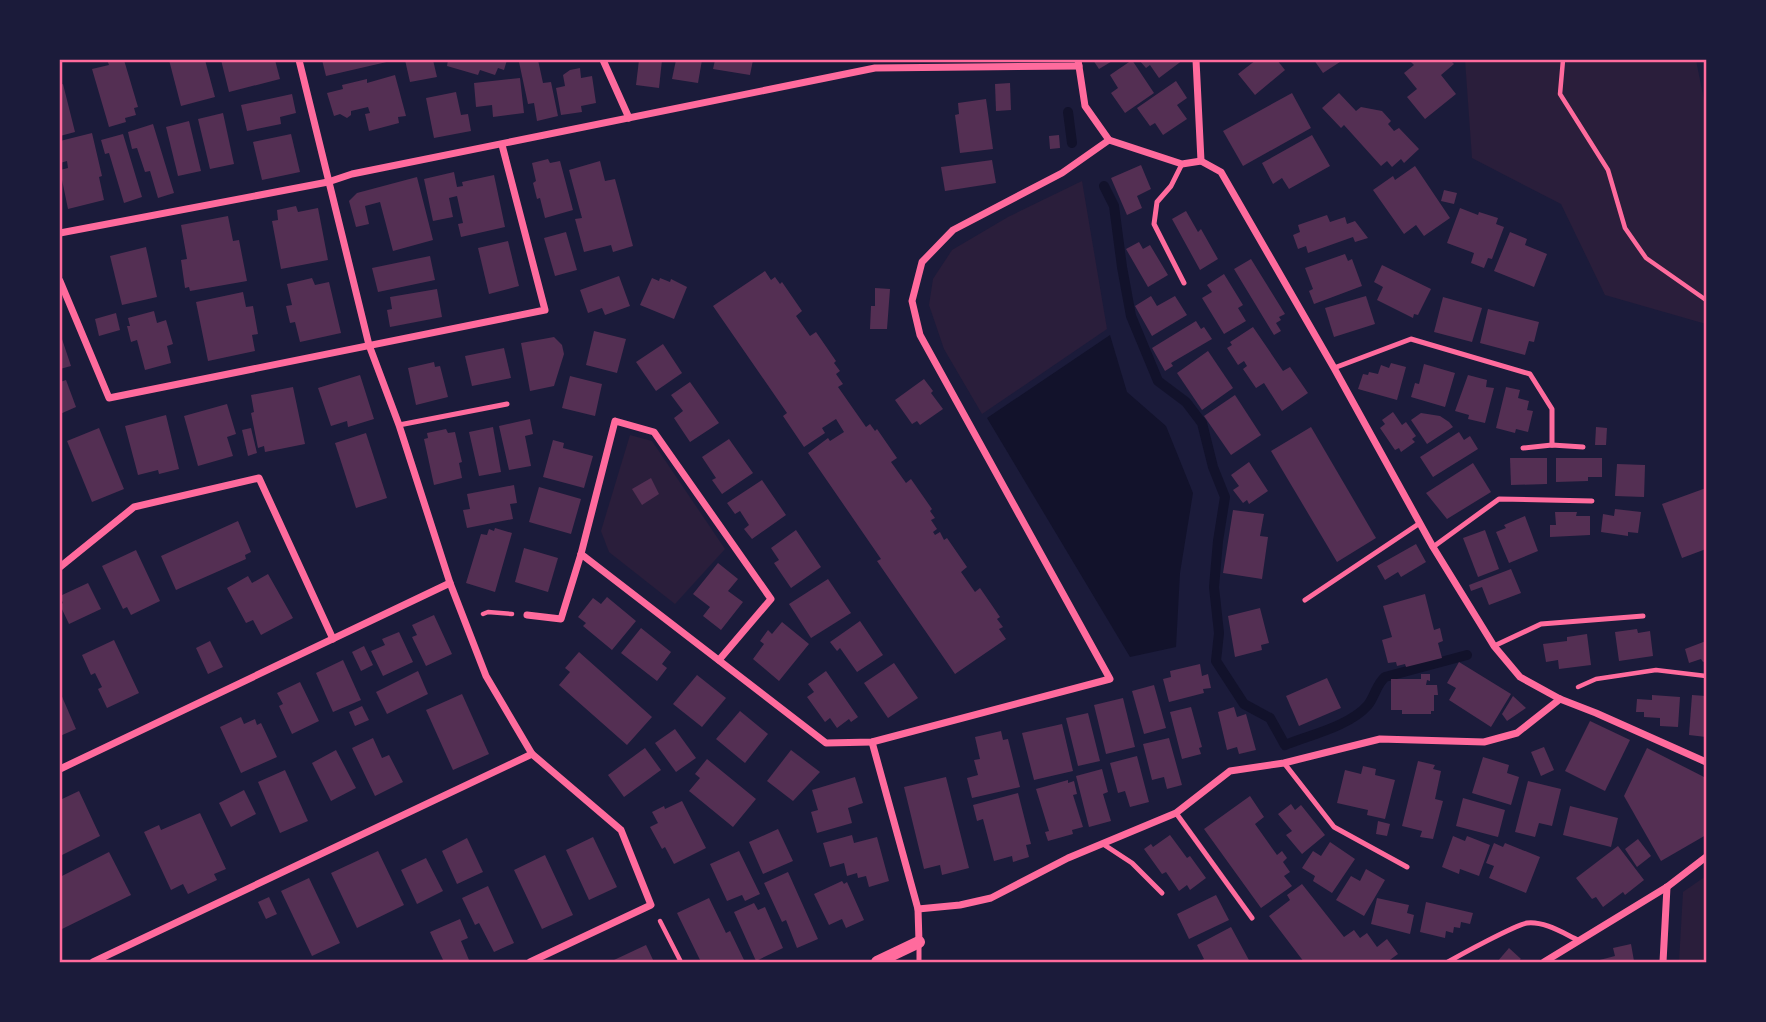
<svg xmlns="http://www.w3.org/2000/svg" width="1766" height="1022" viewBox="0 0 1766 1022" font-family="Poppins,sans-serif">
<style>
.green{fill:#2a1e3b}
.water{fill:#12122b}
.lines{fill:none;stroke-linecap:round;stroke-linejoin:round}
.stream{stroke:#12122b;stroke-width:10}
.building{fill:#542f53}
.path{stroke:#ff6b9d;stroke-width:4.5}
.service{stroke:#ff6b9d;stroke-width:5}
.minor{stroke:#ff6b9d;stroke-width:7}
.tertiary{stroke:#ff6b9d;stroke-width:12}
.neatline{fill:none;stroke:#ff6b9d;stroke-width:2.5}
</style>
<rect width="100%" height="100%" fill="#1b1b3a"/>
<g class="green">
<path d="M1465 60H1696L1706 110V324L1605 295 1561 204 1472 158Z"/>
<path d="M1082 181 1107 329 982 414 944 349 929 305 933 279 952 250 1008 217Z"/>
<path d="M630 435 652 441 725 549 675 604 609 552 601 531Z"/>
<path d="M1706 876V962H1679L1683 892Z"/>
</g>
<path class="water" d="M1110 335 1127 392 1166 426 1193 493 1180 573 1176 647 1130 657 987 418Z"/>
<g class="lines">
<g class="stream">
<path d="M1068 112 1072 143"/>
<path d="M1104 186 1114 206 1122 267 1131 316 1158 381 1186 402 1202 423 1213 467 1225 497 1218 541 1214 587 1219 633 1216 661 1244 704 1270 718 1285 745C1310 735 1350 726 1368 705 1375 696 1376 685 1385 677L1467 655"/>
</g>
</g>
<g class="building">
<path d="M107 60H124L138 107 134 108 136 115 125 118 126 122 109 127 92 69 109 65Z"/>
<path d="M169 60H205L215 97 181 106Z"/>
<path d="M221 60H257L258 62 275 60 280 79 229 92Z"/>
<path d="M322 60H391V61L326 76Z"/>
<path d="M405 60H433L437 77 410 82Z"/>
<path d="M448 60H507L504 70 498 68 495 75 480 70 478 75 447 66Z"/>
<path d="M533 60H538L543 83 551 82 558 116 537 121 534 103 528 104 519 62Z"/>
<path d="M639 60H662L659 88 636 85Z"/>
<path d="M676 60H702L698 83 672 79Z"/>
<path d="M715 60H753L750 75 713 69Z"/>
<path d="M1093 60H1114L1099 69Z"/>
<path d="M1132 60 1154 93 1125 113 1111 93 1118 88 1110 75Z"/>
<path d="M1139 60H1183L1159 78 1150 65 1146 68Z"/>
<path d="M1256 60H1277L1285 70 1255 95 1238 74Z"/>
<path d="M1314 60H1343L1323 73Z"/>
<path d="M1409 60H1450L1454 64 1441 75 1456 94 1425 119 1407 97 1417 89 1404 73 1414 65Z"/>
<path d="M580 68 581 78 592 76 596 103 581 106 582 112 561 115 556 88 565 86 563 75 570 70Z"/>
<path d="M395 75 406 116 398 117 399 123 369 131 365 114 370 113 368 107 351 111V115L347 118 340 114 334 116 327 93 343 89 342 85 367 79V83Z"/>
<path d="M520 78 524 113 493 117 492 105 476 107 474 83Z"/>
<path d="M1176 81 1187 98 1177 105 1187 119 1163 135 1155 123 1150 126 1137 108Z"/>
<path d="M1010 83 1011 110 996 111 995 84Z"/>
<path d="M63 84 75 132 60 136V85Z"/>
<path d="M456 92 461 115 468 114 471 131 434 138 426 98Z"/>
<path d="M1292 93 1311 128 1243 166 1223 131Z"/>
<path d="M1339 93 1356 111 1361 107 1382 111 1391 121 1388 124 1394 131 1399 128 1419 149 1404 163 1401 159 1392 167 1387 161 1381 166 1344 125 1341 128 1322 108Z"/>
<path d="M292 94 296 113 280 117 281 124 247 131 241 105Z"/>
<path d="M986 99 993 149 960 153 955 115 959 114 958 103Z"/>
<path d="M223 113 234 164 210 169 198 119Z"/>
<path d="M189 121 201 171 178 176 166 127Z"/>
<path d="M153 124 174 193 158 198 150 171 145 172 137 148 132 149 128 132Z"/>
<path d="M92 133 102 176 99 177 104 200 68 209 60 170 68 168 67 161 60 163V141Z"/>
<path d="M123 134 142 197 124 203 109 153 105 154 101 140Z"/>
<path d="M291 134 300 172 262 180 253 142Z"/>
<path d="M1059 135 1060 148 1050 149 1049 136Z"/>
<path d="M1312 135 1330 166 1289 189 1282 178 1273 184 1262 163Z"/>
<path d="M548 159 550 163 560 161 573 210 545 218 540 198 537 199 533 183 536 181 532 163Z"/>
<path d="M992 160 996 183 945 191 941 167Z"/>
<path d="M600 161 605 181 615 179 633 246 613 252 611 245 584 252 575 219 582 218 569 170Z"/>
<path d="M1141 165 1151 189 1137 196 1142 208 1127 215 1111 178Z"/>
<path d="M1415 166 1450 218 1424 236 1416 225 1404 234 1373 190 1393 176 1395 180Z"/>
<path d="M454 172 457 187 463 186 462 182 494 175 505 227 461 237 458 224 463 223 457 196 449 198 453 217 433 221 424 179Z"/>
<path d="M417 177 433 240 393 251 380 202 365 206 369 224 356 227 349 201 357 193Z"/>
<path d="M1444 190 1457 193 1454 204 1441 201Z"/>
<path d="M296 206 298 212 318 208 328 260 281 269 272 221 278 220 277 210Z"/>
<path d="M1460 208 1478 215 1479 212 1498 218 1496 224 1504 227 1492 259 1488 258 1484 268 1471 263 1474 253 1447 243Z"/>
<path d="M1186 211 1198 232 1201 229 1218 259 1200 270 1172 219Z"/>
<path d="M1327 215 1330 222 1345 217 1347 224 1355 221 1368 238 1355 242 1353 237 1308 253 1306 246 1298 249 1293 235 1300 232 1298 225Z"/>
<path d="M228 216 233 241 239 240 247 281 190 291 189 287 185 288 181 260 187 259 181 225Z"/>
<path d="M566 232 577 270 555 276 544 238Z"/>
<path d="M1510 232 1527 239 1525 245 1547 254 1534 287 1494 271Z"/>
<path d="M508 241 519 286 489 294 478 248Z"/>
<path d="M1139 242 1143 249 1150 245 1168 275 1148 287 1126 249Z"/>
<path d="M146 247 157 297 122 305 110 256Z"/>
<path d="M1345 254 1348 261 1352 259 1362 286 1314 304 1309 291 1313 289 1305 268Z"/>
<path d="M430 256 435 280 378 292 372 268Z"/>
<path d="M1251 259 1285 314 1279 317 1281 320 1276 323 1281 331 1274 335 1234 269Z"/>
<path d="M1382 265 1431 289 1418 315 1414 314 1413 318 1377 300 1383 287 1374 282Z"/>
<path d="M765 271 771 280 775 277 780 284 782 282 802 311 796 316 810 336 816 332 836 361 834 363 840 371 836 374 843 384 838 387 866 427 870 424 875 431 877 429 897 458 891 462 906 483 911 479 932 509 930 511 935 518 931 520 937 529 933 532 935 535 940 532 944 540 947 538 967 567 961 572 975 592 980 588 1000 617 997 619 1003 627 999 629 1006 639 955 674 877 561 881 559 808 453 828 438 830 441 844 432 836 419 822 428 825 433 804 447 783 416 787 413 713 306Z"/>
<path d="M1224 274 1243 305 1238 308 1246 321 1224 334 1202 298 1212 292 1207 285Z"/>
<path d="M619 276 630 306 605 315 602 308 588 313 580 290Z"/>
<path d="M312 278 315 285 329 282 341 333 300 342 295 322 290 323 286 306 292 305 287 284Z"/>
<path d="M652 278 659 281 660 278 670 282 671 279 687 287 674 319 640 305Z"/>
<path d="M875 288 890 289 887 329H870L871 306H875Z"/>
<path d="M437 289 442 317 390 327 387 310 392 309 390 297Z"/>
<path d="M243 292 246 307 253 306 258 334 252 335 255 351 208 361 196 302Z"/>
<path d="M1151 296 1157 306 1175 296 1187 315 1152 336 1135 306Z"/>
<path d="M1366 296 1375 324 1334 337 1325 308Z"/>
<path d="M1443 297 1482 308 1472 342 1434 332Z"/>
<path d="M1488 309 1539 322 1534 342 1529 341 1525 355 1480 343Z"/>
<path d="M154 311 157 323 166 320 173 344 167 346 171 363 145 370 137 340 131 342 127 326H130L128 318Z"/>
<path d="M116 313 120 330 99 336 95 319Z"/>
<path d="M1196 321 1201 329 1204 327 1212 339 1171 363 1173 366 1165 371 1152 348Z"/>
<path d="M1253 327 1283 371 1290 367 1308 393 1282 411 1264 383 1256 388 1243 369 1247 366 1244 361 1238 365 1227 348 1232 345 1230 342Z"/>
<path d="M594 331 626 339 617 373 586 365Z"/>
<path d="M60 333 71 366 60 369Z"/>
<path d="M554 337 562 345 564 354 554 386 530 391 521 343Z"/>
<path d="M663 344 682 373 656 391 636 362Z"/>
<path d="M504 348 511 378 472 386 465 356Z"/>
<path d="M1208 351 1233 388 1202 410 1177 373Z"/>
<path d="M434 362 435 367 440 366 448 397 416 405 408 368Z"/>
<path d="M1391 363 1406 367 1397 400 1358 389 1363 374 1368 375 1369 372 1378 374 1381 365 1389 368Z"/>
<path d="M1424 364 1455 373 1445 407 1411 397 1415 383 1419 384Z"/>
<path d="M360 375 374 419 348 427 347 421 331 426 318 388Z"/>
<path d="M1468 375 1487 380 1486 387 1494 388 1485 423 1468 419 1469 415 1455 411Z"/>
<path d="M570 376 602 384 595 416 562 408Z"/>
<path d="M924 379 933 391 931 393 943 409 920 425 917 421 912 424 895 400Z"/>
<path d="M66 380 76 407 60 414V382Z"/>
<path d="M690 382 719 423 690 442 674 418 683 411 671 395Z"/>
<path d="M293 387 305 444 265 452 264 446 258 448 251 413 254 412 251 395Z"/>
<path d="M1506 387 1520 390 1518 398 1529 401 1527 410 1533 411 1528 432 1516 429 1515 433 1496 428Z"/>
<path d="M1235 395 1261 435 1231 455 1204 416Z"/>
<path d="M227 404 236 434 227 437 233 456 198 466 184 416Z"/>
<path d="M1393 412 1402 425 1406 422 1416 436 1412 439 1415 442 1401 452 1399 448 1395 450 1380 428 1385 424 1382 420Z"/>
<path d="M1421 413 1440 416 1449 422 1453 427 1427 444 1411 420Z"/>
<path d="M166 415 179 469 159 474 158 470 138 475 125 426Z"/>
<path d="M530 419 533 434 525 436 531 466 509 470 499 426Z"/>
<path d="M493 427 501 472 479 476 469 432Z"/>
<path d="M1311 427 1376 538 1337 562 1271 451Z"/>
<path d="M1596 427 1607 428 1606 445H1595Z"/>
<path d="M99 428 124 489 92 502 67 441Z"/>
<path d="M251 428 257 453 248 456 242 430Z"/>
<path d="M446 429 448 433 455 432 462 462 459 463 462 478 434 485 424 439 428 438 427 433Z"/>
<path d="M1459 432 1464 440 1470 436 1478 449 1433 477 1420 457Z"/>
<path d="M366 433 387 498 356 508 335 443Z"/>
<path d="M729 439 753 473 722 494 712 480 716 478 702 457Z"/>
<path d="M553 440 564 443 563 448 593 456 584 488 543 477Z"/>
<path d="M1510 458H1547V484L1511 485Z"/>
<path d="M1556 458H1602V477H1588V481L1556 482Z"/>
<path d="M1249 462 1268 491 1249 504 1247 500 1243 503 1233 490 1239 486 1231 475Z"/>
<path d="M1473 463 1491 492 1447 519 1426 493Z"/>
<path d="M1617 464 1645 465 1644 497 1615 496Z"/>
<path d="M651 478 659 494 642 505 632 489Z"/>
<path d="M762 480 786 515 752 539 744 529 749 525 740 511 735 514 727 503Z"/>
<path d="M514 485 517 503 510 504 513 519 467 528 463 510 470 509 467 494Z"/>
<path d="M539 487 581 499 571 534 529 522Z"/>
<path d="M1706 488V549L1682 558 1662 504Z"/>
<path d="M1615 509 1641 512 1638 533 1628 532V536L1601 532 1603 514 1614 516Z"/>
<path d="M1233 510 1264 514 1260 536 1268 537 1262 579 1223 573Z"/>
<path d="M1555 512H1577L1576 516H1590V535L1550 537V525H1556Z"/>
<path d="M1525 516 1538 551 1509 563 1496 532 1506 528 1504 525Z"/>
<path d="M238 521 251 552 245 555 246 559 176 590 161 556Z"/>
<path d="M495 528 512 533 495 592 466 583 481 534 487 535 489 529 494 531Z"/>
<path d="M796 530 821 567 791 588 774 563 779 560 771 548Z"/>
<path d="M1485 530 1499 569 1478 577 1463 538Z"/>
<path d="M1416 544 1426 562 1401 577 1398 572 1385 580 1377 566Z"/>
<path d="M524 548 558 558 548 592 515 582Z"/>
<path d="M136 550 160 601 131 615 127 607 123 609 102 566Z"/>
<path d="M718 563 738 579 728 591 743 602 721 630 703 616 710 607 693 594Z"/>
<path d="M1511 569 1521 593 1489 605 1482 587 1471 591 1469 585Z"/>
<path d="M268 574 293 618 261 635 253 620 246 623 227 588 248 576 252 583Z"/>
<path d="M828 579 851 613 811 638 789 604Z"/>
<path d="M88 583 101 609 69 624 60 605 63 603 60 596Z"/>
<path d="M1425 594 1434 630 1440 628 1443 641 1438 643 1442 658 1406 667 1405 664 1397 666 1396 662 1388 663 1382 640 1392 637 1383 606Z"/>
<path d="M607 597 636 621 612 650 583 626 586 623 578 617 593 598 601 604Z"/>
<path d="M1260 608 1269 643 1261 645 1262 650 1235 657 1228 616Z"/>
<path d="M434 615 452 654 426 666 412 637 417 635 412 625Z"/>
<path d="M860 621 883 655 857 672 840 648 837 651 830 642Z"/>
<path d="M782 622 809 644 779 681 753 659 764 644 760 641 768 630 772 634Z"/>
<path d="M641 628 671 652 662 664 667 668 657 681 621 653Z"/>
<path d="M1637 629 1638 633 1650 631 1653 656 1619 661 1615 632Z"/>
<path d="M399 632 413 662 383 676 371 651 385 645 382 639Z"/>
<path d="M1587 634 1591 665 1559 669 1558 660 1546 662 1543 644 1567 641V637Z"/>
<path d="M114 640 139 693 107 708 98 689 102 687 95 673 91 675 82 655Z"/>
<path d="M210 641 223 667 208 674 196 648Z"/>
<path d="M1706 641V661L1703 662 1701 659 1689 663 1685 649Z"/>
<path d="M364 646 373 665 361 671 352 652Z"/>
<path d="M579 652 652 717 627 745 559 685 570 672 565 668Z"/>
<path d="M343 660 361 700 333 712 316 673Z"/>
<path d="M1459 662 1511 694 1491 727 1449 700 1456 688 1447 683Z"/>
<path d="M894 663 918 698 888 718 864 683Z"/>
<path d="M1200 664 1202 676 1208 674 1211 688 1203 689 1204 693 1169 702 1163 679 1171 677 1170 671Z"/>
<path d="M418 671 428 694 387 714 376 692Z"/>
<path d="M826 671 858 717 851 722 849 719 837 728 830 718 825 722 807 697 814 692 808 684Z"/>
<path d="M1421 674H1430V681L1427 680 1426 685H1437L1438 695H1434V711H1431V714H1402V710H1391V679H1421Z"/>
<path d="M697 675 726 698 702 727 673 704Z"/>
<path d="M1327 678 1341 708 1299 726 1286 696Z"/>
<path d="M300 682 319 721 292 734 279 706 283 704 277 693Z"/>
<path d="M1154 685 1166 728 1144 734 1132 691Z"/>
<path d="M60 692 76 729 60 736Z"/>
<path d="M462 694 489 754 453 770 426 710Z"/>
<path d="M1652 695 1680 697 1678 727 1660 726V718L1644 717V712H1636L1637 699 1652 700Z"/>
<path d="M1692 695 1706 696V737L1689 735Z"/>
<path d="M1513 696 1526 708 1507 721 1502 714Z"/>
<path d="M1123 698 1135 747 1106 754 1094 705Z"/>
<path d="M362 706 369 720 355 726 349 712Z"/>
<path d="M1191 707 1202 747 1199 748 1201 754 1182 759 1170 712Z"/>
<path d="M1234 707 1237 717 1246 714 1256 750 1239 754 1237 747 1227 750 1218 712Z"/>
<path d="M740 711 768 734 745 763 716 739Z"/>
<path d="M1088 713 1100 761 1078 766 1066 718Z"/>
<path d="M241 717 244 724 255 719 257 725 261 723 277 757 241 773 220 727Z"/>
<path d="M1590 721 1630 740 1605 791 1565 771Z"/>
<path d="M1062 724 1073 771 1034 780 1022 733Z"/>
<path d="M675 729 696 758 676 772 655 743Z"/>
<path d="M1001 731 1003 740 1008 739 1020 787 972 798 967 778 978 775 974 760 980 759 975 737Z"/>
<path d="M373 738 382 758 389 755 403 782 375 796 352 748Z"/>
<path d="M1169 738 1182 785 1167 789 1164 777 1152 780 1143 744Z"/>
<path d="M1544 747 1554 770 1541 776 1531 752Z"/>
<path d="M645 748 661 770 624 797 608 775Z"/>
<path d="M1647 748 1706 778V835L1661 861 1624 796Z"/>
<path d="M336 750 356 788 331 801 312 763Z"/>
<path d="M791 750 820 772 793 801 767 781Z"/>
<path d="M1137 756 1149 802 1130 807 1125 791 1118 793 1110 763Z"/>
<path d="M1483 757 1509 765 1507 773 1519 777 1511 805 1472 793Z"/>
<path d="M707 759 756 799 733 827 689 791 700 778 695 774Z"/>
<path d="M1418 761 1435 765 1433 769 1441 771 1435 799 1443 801 1433 839 1420 837 1422 831 1402 826Z"/>
<path d="M1363 766 1376 769 1375 775 1395 780 1385 819 1367 815 1368 810 1337 803 1345 770 1361 774Z"/>
<path d="M1102 769 1108 792 1103 794 1111 821 1089 827 1076 776Z"/>
<path d="M285 770 308 821 280 833 258 782Z"/>
<path d="M855 777 863 803 848 808 852 823 817 833 811 812 818 810 812 790Z"/>
<path d="M946 777 969 868 942 875 940 865 924 869 904 787Z"/>
<path d="M1068 780V783L1074 781 1077 794 1073 795 1083 827 1072 830 1073 834 1048 841 1045 832 1049 831 1036 789Z"/>
<path d="M1528 781 1561 789 1552 826 1539 823 1535 837 1515 832Z"/>
<path d="M244 790 256 814 231 827 219 803Z"/>
<path d="M79 791 100 836 60 856V800Z"/>
<path d="M1018 793 1031 844 1026 845 1029 857 1013 862 1012 856 994 861 983 819 977 821 973 805Z"/>
<path d="M1250 796 1264 817 1255 824 1277 855 1282 851 1287 858 1283 862 1290 872 1284 876 1292 886 1261 908 1204 829Z"/>
<path d="M1463 798 1505 810 1498 837 1456 826Z"/>
<path d="M682 801 706 848 674 864 665 847 662 849 650 827 658 823 652 812 664 806 665 809Z"/>
<path d="M1291 804 1295 810 1301 805 1325 835 1302 854 1286 835 1292 831 1278 814Z"/>
<path d="M1570 806 1618 818 1611 847 1563 835Z"/>
<path d="M200 813 226 869 214 874 217 880 188 894 183 884 171 890 144 832 159 825 161 830Z"/>
<path d="M1378 821 1390 824 1387 836 1376 834Z"/>
<path d="M778 829 793 861 763 874 749 842Z"/>
<path d="M852 835 854 843 877 837 889 881 869 887 866 876 858 878 857 873 847 876 844 863 830 867 823 843Z"/>
<path d="M1170 835 1187 858 1190 856 1206 878 1190 890 1187 885 1179 891 1166 872 1162 874 1144 849 1151 844 1153 847Z"/>
<path d="M1453 836 1465 841 1467 836 1490 845 1479 876 1460 869 1459 874 1442 867Z"/>
<path d="M593 837 617 887 589 900 566 850Z"/>
<path d="M467 838 483 872 457 884 442 851Z"/>
<path d="M1638 839 1651 856 1637 867 1625 849Z"/>
<path d="M1330 842 1355 859 1332 893 1313 881 1315 876 1302 868 1313 851 1321 856Z"/>
<path d="M1494 843 1503 847 1505 843 1540 857 1526 893 1489 878 1494 866 1486 863Z"/>
<path d="M1618 846 1644 880 1625 895 1623 892 1603 907 1596 897 1592 899 1576 878Z"/>
<path d="M378 851 404 905 357 928 331 873Z"/>
<path d="M739 851 760 894 745 901 742 895 727 901 710 864Z"/>
<path d="M109 852 131 895 60 930V877Z"/>
<path d="M545 855 573 915 542 929 514 870Z"/>
<path d="M426 858 443 891 417 904 401 870Z"/>
<path d="M1366 869 1385 880 1364 916 1336 900 1351 876 1360 881Z"/>
<path d="M788 872 818 939 797 948 786 920 782 922 764 883Z"/>
<path d="M309 878 340 943 312 956 281 891Z"/>
<path d="M842 881 844 884 847 882 864 920 846 928 842 919 829 925 814 894Z"/>
<path d="M1302 884 1344 937 1354 930 1360 938 1367 933 1377 947 1387 939 1398 954 1387 962H1304L1269 916 1290 900 1287 895Z"/>
<path d="M488 886 514 943 494 952 479 923 475 925 462 898Z"/>
<path d="M1216 895 1229 920 1189 939 1177 914Z"/>
<path d="M269 897 277 914 266 919 258 902Z"/>
<path d="M709 898 726 933 730 931 745 962H710L708 960 701 962 677 913Z"/>
<path d="M1377 898 1409 905 1407 913 1414 915 1410 934 1371 924Z"/>
<path d="M1426 902 1473 913 1470 924 1461 922 1460 928 1454 927 1453 933 1446 931 1445 938 1420 932Z"/>
<path d="M754 903 758 910 765 907 783 948 756 961 734 912Z"/>
<path d="M460 919 468 938 461 941 469 960 463 962H444L430 932Z"/>
<path d="M1231 927 1250 962H1197L1204 959 1197 945Z"/>
<path d="M1631 944 1634 961 1592 962 1615 956 1613 948Z"/>
<path d="M646 945 654 962H615L614 960Z"/>
<path d="M1509 948 1521 959 1517 962H1497Z"/>
</g>
<g class="lines">
<g class="path">
<path d="M1563 60 1560 94 1608 170 1625 228 1646 258 1706 300"/>
<path d="M483 614 488 612 512 614"/>
<path d="M1578 687 1596 679 1656 670 1706 676"/>
<path d="M660 921 681 962"/>
</g>
<g class="service">
<path d="M1182 164 1171 186 1157 202 1154 224 1184 283"/>
<path d="M1334 368 1411 339 1530 374 1552 409V445"/>
<path d="M399 425 507 404"/>
<path d="M1523 448 1552 445 1583 447"/>
<path d="M1433 547 1499 499 1592 501"/>
<path d="M1305 600 1420 523"/>
<path d="M1494 646 1541 624 1643 616"/>
<path d="M1284 763 1334 827 1407 867"/>
<path d="M1176 813 1252 918"/>
<path d="M1103 844 1132 863 1162 893"/>
<path d="M919 962V942"/>
<path d="M1448 962C1460 955 1515 925 1527 923 1544 921 1563 933 1578 940"/>
</g>
<g class="minor">
<path d="M299 60 369 345 399 425 450 583 486 676 532 754 621 830 651 905 530 962"/>
<path d="M603 60 629 118"/>
<path d="M1078 60 1085 106 1109 140 1182 164 1201 161 1221 172 1334 368 1433 547 1494 646 1520 677 1560 699 1596 713 1706 762"/>
<path d="M1196 60 1201 161"/>
<path d="M60 233 328 182 352 174 875 68 1079 66"/>
<path d="M60 281 109 398 545 310 502 145"/>
<path d="M581 554 826 743 872 742 1110 679 920 335 912 301 922 262 953 230 1062 173 1109 140"/>
<path d="M60 567 134 507 259 478 333 639"/>
<path d="M527 615 561 619 581 554 615 421 654 432 771 599 719 660"/>
<path d="M872 742 918 909 919 942"/>
<path d="M60 769 450 583"/>
<path d="M918 909 960 905 991 898 1068 858 1176 813 1230 771 1284 763 1380 739 1484 742 1517 733 1560 699"/>
<path d="M93 962 532 754"/>
<path d="M1544 962 1667 887 1706 857"/>
<path d="M1663 962 1667 887"/>
</g>
<path class="tertiary" d="M877 962 919 942"/>
</g>
<rect width="1766" height="1022" fill="none" stroke="#1b1b3a" stroke-width="122"/>
<rect x="61" y="61" width="1644" height="900" class="neatline"/>
</svg>
